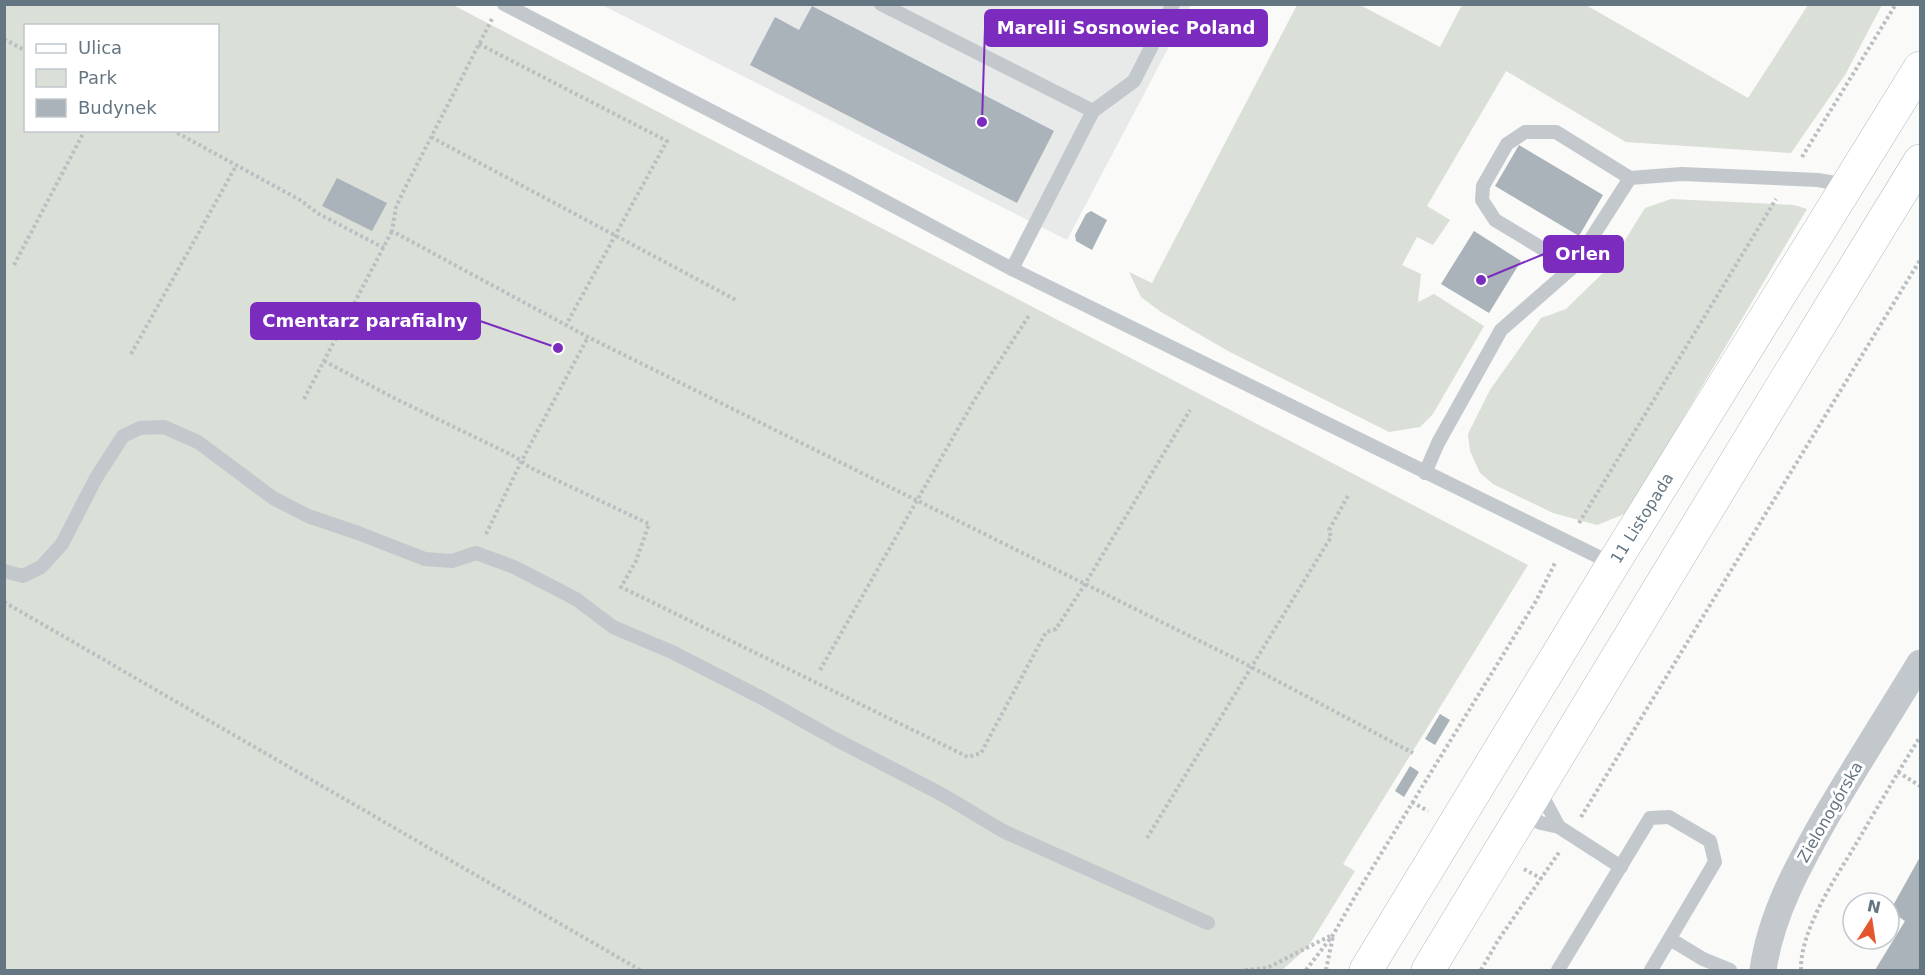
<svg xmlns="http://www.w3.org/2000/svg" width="1925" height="975" viewBox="0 0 1925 975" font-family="'DejaVu Sans',sans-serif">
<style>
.built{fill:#e8e9e9}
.green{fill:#dadfd7;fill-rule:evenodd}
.building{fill:#aab3b9}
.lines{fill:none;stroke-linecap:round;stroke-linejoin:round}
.secondary-casing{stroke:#b3babf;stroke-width:34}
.path{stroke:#bbbfc2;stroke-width:4;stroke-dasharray:3 3;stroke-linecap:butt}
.service{stroke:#c3c8cc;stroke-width:14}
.minor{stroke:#c3c8cc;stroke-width:27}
.secondary{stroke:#fff;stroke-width:33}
.labels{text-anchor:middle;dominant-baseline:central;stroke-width:6;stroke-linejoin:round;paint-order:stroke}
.street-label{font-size:16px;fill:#657683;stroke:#fff}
.leader{fill:none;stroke:#7b2cbf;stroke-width:2}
.callout-dot{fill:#7b2cbf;stroke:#fff;stroke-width:2}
.callout{fill:#7b2cbf;stroke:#7b2cbf;stroke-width:2}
.callout-label{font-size:18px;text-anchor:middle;font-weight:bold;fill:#fff}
</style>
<rect width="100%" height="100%" fill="#fafaf8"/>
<path class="built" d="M602 5H1191L1067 240Z"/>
<g class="green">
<path d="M5 5H453L1528 565 1343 864 1355 871 1308 947 1282 970H5ZM26 26H218V130H26Z"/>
<path d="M1297 5H1360L1440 47 1462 5H1586L1748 98 1808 5H1882L1845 75 1791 153 1626 142 1506 71 1427 206 1450 220 1433 245 1417 237 1402 265 1421 274 1418 302 1434 294 1484 326 1433 414 1420 427 1389 432 1228 351 1161 312 1141 297 1129 272 1152 283Z"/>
<path d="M1671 199 1794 205 1807 209 1627 513 1597 525 1553 513 1493 484 1480 473 1470 451 1468 434 1490 390 1541 318 1566 309 1607 269 1645 208Z"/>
</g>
<g class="building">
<path d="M812 6 1054 131 1017 203 750 65 775 17 799 30Z"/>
<path d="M1519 145 1603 195 1579 236 1495 186Z"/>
<path d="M337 178 387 203 372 231 322 206Z"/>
<path d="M1091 211 1107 220 1092 250 1076 241 1075 235 1086 214Z"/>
<path d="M1474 231 1521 261 1489 313 1441 284Z"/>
<path d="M1440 714 1450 720 1435 745 1425 739Z"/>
<path d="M1410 766 1419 772 1404 797 1395 791Z"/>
<path d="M1920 857V970H1875L1905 921 1890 911Z"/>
</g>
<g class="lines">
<defs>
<g id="secondary">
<path d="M1366 970 1613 564 1920 68"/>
<path d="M1428 970 1748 442 1920 161"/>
</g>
</defs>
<use href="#secondary" class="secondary-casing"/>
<g class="path">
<path d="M492 19 405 188 396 207 392 231 588 337 1240 661 1413 753"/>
<path d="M4 39 26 51"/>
<path d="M479 44 667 141 566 325"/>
<path d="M172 130 300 200 319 214 384 248"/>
<path d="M431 137 736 300"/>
<path d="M1802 157 1896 4"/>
<path d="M14 265 85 130"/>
<path d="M131 354 236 166"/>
<path d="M324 361 396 399 516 457 529 467 649 524 636 561 621 587 968 757 981 753 1046 632 1056 629 1085 584 1190 410"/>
<path d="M304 399 392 231"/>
<path d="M1579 523 1776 199"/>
<path d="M486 534 521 462 588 337"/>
<path d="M4 602 640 970"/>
<path d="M820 670 975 399 1030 314"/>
<path d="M1898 772 1920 786"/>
<path d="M1412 802 1428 811"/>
<path d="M1581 817 1920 260"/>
<path d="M1147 838 1331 537 1329 530 1349 494"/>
<path d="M1524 869 1542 879"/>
<path d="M1245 970 1267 968 1330 936"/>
<path d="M1306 970 1333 935 1357 893 1536 601 1556 561"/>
<path d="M1326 970 1333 936"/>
<path d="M1481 970 1499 939 1560 851"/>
<path d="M1801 970C1800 930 1835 879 1856 844 1877 808 1898 772 1920 737"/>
</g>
<g class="service">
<path d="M504 4 847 181 1012 269 1613 564"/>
<path d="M881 4 1093 111"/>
<path d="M1573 267 1495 220 1482 200 1483 186 1507 144 1525 132H1556L1630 178"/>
<path d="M1012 269 1093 111 1134 81 1173 4"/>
<path d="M1425 473 1438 443 1501 330 1573 267 1630 178 1682 174 1818 180 1846 185"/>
<path d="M4 571 23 576 41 567 62 544 96 478 123 436 140 428 164 427 198 442 273 498 308 516 358 533 425 559 452 561 476 553 514 567 576 599 613 627 672 652 764 699 837 740 943 795 1003 831 1208 923"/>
<path d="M1540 788 1545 801 1559 827"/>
<path d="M1523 815 1541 823 1559 827 1621 867"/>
<path d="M1670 939 1703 959 1730 970"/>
<path d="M1558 970 1650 818 1669 817 1710 841 1715 862 1651 970"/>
</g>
<path class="minor" d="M1763 970C1771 914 1799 864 1827 815 1857 764 1889 714 1920 663"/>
<use href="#secondary" class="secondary"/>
</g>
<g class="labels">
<g class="street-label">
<text transform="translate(1642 518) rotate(-58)">11 Listopada</text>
<text transform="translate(1830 812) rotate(-60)">Zielonogórska</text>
</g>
</g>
<path class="leader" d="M982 122L985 28M1481 280L1544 254M558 348L480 321"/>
<g class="callout-dot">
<circle cx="982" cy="122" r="6"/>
<circle cx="1481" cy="280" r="6"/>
<circle cx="558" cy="348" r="6"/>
</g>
<g class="callout">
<rect x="985" y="10" width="282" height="36" rx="6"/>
<rect x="1544" y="236" width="79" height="36" rx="6"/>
<rect x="251" y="303" width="229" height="36" rx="6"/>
</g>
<g class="callout-label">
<text x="1126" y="34">Marelli Sosnowiec Poland</text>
<text x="1583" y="260">Orlen</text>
<text x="365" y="327">Cmentarz parafialny</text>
</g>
<rect width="1925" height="975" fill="none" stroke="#657683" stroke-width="12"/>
<rect x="24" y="24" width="195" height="108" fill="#ffffff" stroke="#c1c8cd" stroke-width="1.5"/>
<rect x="36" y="44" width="30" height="9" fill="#ffffff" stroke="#c1c8cd" stroke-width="1.5"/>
<text x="78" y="54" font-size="18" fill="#657683">Ulica</text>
<rect x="36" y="69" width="30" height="18" fill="#dadfd7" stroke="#c1c8cd" stroke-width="1.5"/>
<text x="78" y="84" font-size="18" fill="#657683">Park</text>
<rect x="36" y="99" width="30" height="18" fill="#aab3b9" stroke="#c1c8cd" stroke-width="1.5"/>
<text x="78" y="114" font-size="18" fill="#657683">Budynek</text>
<g transform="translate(1871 921) rotate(12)"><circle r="28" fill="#ffffff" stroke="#c1c8cd" stroke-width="1.5"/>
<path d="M0-4.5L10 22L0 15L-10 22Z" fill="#e4572e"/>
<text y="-9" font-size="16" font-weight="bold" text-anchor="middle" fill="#657683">N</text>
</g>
</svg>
